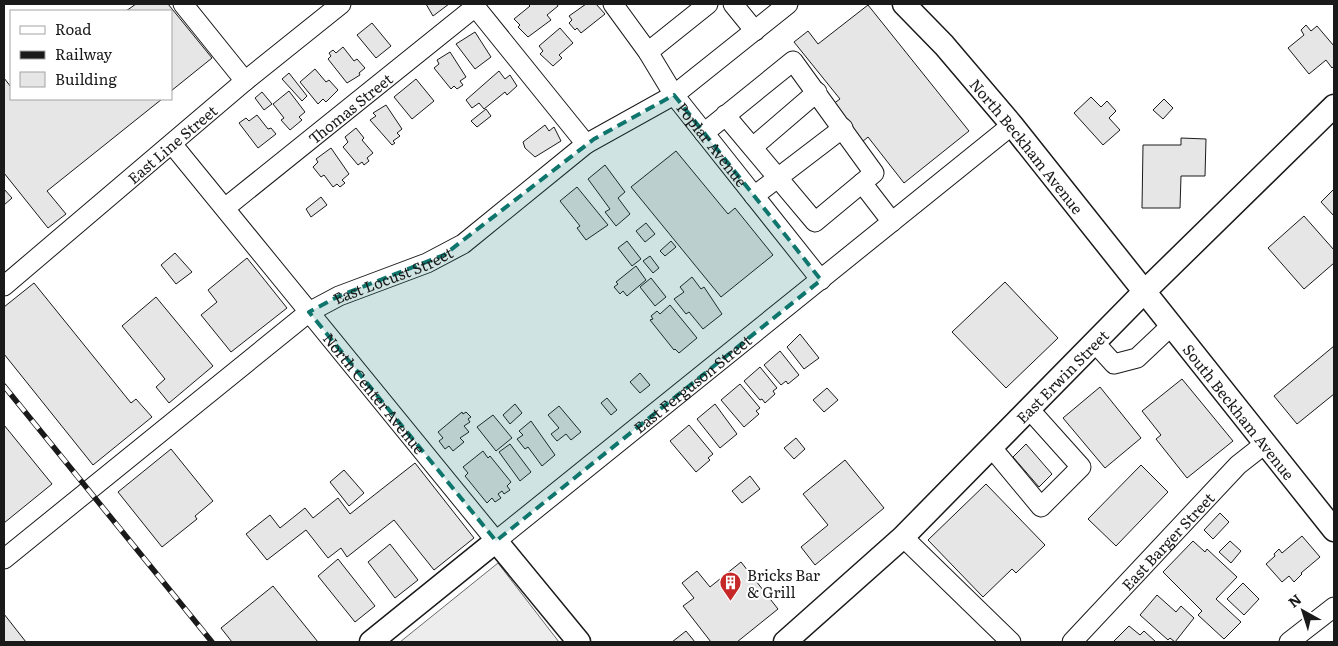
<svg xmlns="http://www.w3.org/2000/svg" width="1338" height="646" viewBox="0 0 1338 646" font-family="Literata,serif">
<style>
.parking{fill:#ededed;stroke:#6a6a6a}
.building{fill:#e6e6e6;stroke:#1a1a1a}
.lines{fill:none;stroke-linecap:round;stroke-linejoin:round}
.minor-casing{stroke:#1a1a1a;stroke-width:21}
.major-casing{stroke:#1a1a1a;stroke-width:25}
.minor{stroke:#fff;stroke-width:19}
.major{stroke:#fff;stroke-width:22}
.rail-casing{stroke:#1a1a1a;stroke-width:5.5}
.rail{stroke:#fff;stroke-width:4;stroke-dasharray:11;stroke-linecap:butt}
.marked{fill:#0f766e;fill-opacity:0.2;stroke:#0f766e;stroke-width:4;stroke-dasharray:10 6;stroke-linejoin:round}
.labels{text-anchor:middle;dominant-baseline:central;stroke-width:4;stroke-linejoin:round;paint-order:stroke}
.street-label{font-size:15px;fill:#1a1a1a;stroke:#fff}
.poi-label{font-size:15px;fill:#1a1a1a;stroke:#fff;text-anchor:start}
</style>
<rect width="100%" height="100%" fill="#fff"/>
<path class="parking" d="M498 563 559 642H400Z"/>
<g class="building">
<path d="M136 4H168L212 58 171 91V11H126Z"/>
<path d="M426 4H449L433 16Z"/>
<path d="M528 4H557L558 6 547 15 551 20 528 37 518 27 520 25 514 19 530 6Z"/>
<path d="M586 4H596L605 14 581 33 577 28 575 30 569 23 572 20 569 16Z"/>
<path d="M868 5 969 131 904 183 868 137 862 142 833 104 840 99 794 42 808 31 818 44Z"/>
<path d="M372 23 391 46 376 58 357 35Z"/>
<path d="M1306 25 1311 31 1317 26 1334 46V66L1332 68 1326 60 1309 74 1288 48 1304 35 1301 30Z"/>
<path d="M560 28 573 43 559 55 562 58 553 66 540 54 543 51 539 46Z"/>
<path d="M475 32 491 57 475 69 456 44Z"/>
<path d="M343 47 354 61 357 59 365 68 359 73 360 75 347 83 328 59 331 56 329 53 333 50 336 53Z"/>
<path d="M450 52 466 77 460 81 463 85 457 89 454 86 451 89 434 68 439 64 437 60Z"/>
<path d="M315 69 326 82 329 80 338 90 326 102 323 99 318 104 300 82Z"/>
<path d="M499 71 505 79 510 75 517 86 507 95 505 92 484 109 479 103 472 108 466 100Z"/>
<path d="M289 73 307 96 302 101 282 79Z"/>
<path d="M4 78 11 87V99H162L47 191 66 214 48 228 4 173Z"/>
<path d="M416 79 434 101 412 119 394 97Z"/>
<path d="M289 91 305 112 299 117 302 120 290 130 281 120 284 118 273 104Z"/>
<path d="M262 92 272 104 264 110 255 98Z"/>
<path d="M1091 97 1101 107 1107 101 1116 111 1109 118 1120 130 1103 145 1074 113Z"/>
<path d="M1164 99 1173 108 1163 119 1153 110Z"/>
<path d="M386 105 402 129 397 133 400 136 393 141 395 143 392 145 370 120 376 116 373 113Z"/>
<path d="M486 109 491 116 477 127 471 121Z"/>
<path d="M257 115 268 129 271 128 276 134 258 148 239 123 246 118 249 121Z"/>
<path d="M545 125 549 131 554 127 561 141 535 157 525 148 523 142Z"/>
<path d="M356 128 364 138 362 140 373 153 367 158 369 161 364 165 362 162 358 165 343 147 348 142 345 137Z"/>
<path d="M1181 138 1206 139 1205 176H1181L1180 208H1142L1143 145H1181Z"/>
<path d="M331 148 349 174 342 180 345 183 340 187 337 184 333 187 324 175 321 177 313 167 318 162 316 159Z"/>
<path d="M676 151 728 214 735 208 773 255 721 297 631 187Z"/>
<path d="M605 165 625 192 618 198 630 214 616 226 605 212 610 209 588 179Z"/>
<path d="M577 187 608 225 586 240 577 228 580 226 560 201Z"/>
<path d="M4 189 12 198 4 205Z"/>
<path d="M1334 189V216L1321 202Z"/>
<path d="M321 197 327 205 311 217 306 209Z"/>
<path d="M1304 216 1334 250V263L1304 289 1268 248Z"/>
<path d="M646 223 655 234 645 242 636 231Z"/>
<path d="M627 241 641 259 632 266 618 248Z"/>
<path d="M671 241 676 247 665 256 660 251Z"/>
<path d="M175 253 192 272 176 284 161 265Z"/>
<path d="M650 256 659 268 653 273 643 261Z"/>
<path d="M247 258 287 308 231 352 201 315 217 302 208 290Z"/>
<path d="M636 266 646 280 627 296 623 291 620 294 614 287 618 284 616 282Z"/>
<path d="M692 277 701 289 704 287 722 314 703 329 689 312 686 314 674 299 684 292 680 287Z"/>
<path d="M651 278 666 297 655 306 640 287Z"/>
<path d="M1005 282 1058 338 1006 388 952 332Z"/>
<path d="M34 283 131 403 136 399 152 417 93 465 4 354V307Z"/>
<path d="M156 297 213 366 169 403 156 387 165 379 122 326Z"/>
<path d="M670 305 697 338 679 353 675 349 674 350 650 320 653 319 651 316 657 311 660 314Z"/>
<path d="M800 334 819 358 804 369 787 347Z"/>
<path d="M1334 346V394L1297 424 1274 396Z"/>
<path d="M780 351 799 375 788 384 786 381 781 385 764 365Z"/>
<path d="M760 367 777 388 773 391 775 394 765 403 762 399 760 400 744 381Z"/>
<path d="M640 373 650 385 640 393 630 382Z"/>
<path d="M1182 379 1233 441 1187 478 1156 439 1161 435 1142 411Z"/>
<path d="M740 384 760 408 756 411 759 414 744 427 721 400Z"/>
<path d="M1100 387 1141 438 1105 468 1063 418Z"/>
<path d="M827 388 838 400 824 412 813 400Z"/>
<path d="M607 398 617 410 611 415 601 403Z"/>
<path d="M515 404 522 413 510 424 503 415Z"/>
<path d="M715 404 737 434 720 448 697 419Z"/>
<path d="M559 406 581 432 571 440 566 434 557 441 551 434 559 428 548 415Z"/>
<path d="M462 412 463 414 466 412 471 417 468 419 470 422 464 426 469 432 460 438 464 442 453 451 449 446 445 449 439 441 443 438 438 432Z"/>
<path d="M493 415 512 438 496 451 477 427Z"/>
<path d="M531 421 555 455 542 466 528 447 525 449 517 439 523 435 519 431Z"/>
<path d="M4 425 52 484 4 523Z"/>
<path d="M689 425 713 454 708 458 710 460 696 472 670 441Z"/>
<path d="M796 438 805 449 794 459 784 448Z"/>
<path d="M510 444 531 472 520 481 499 452Z"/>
<path d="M1026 444 1052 474 1039 487 1013 457Z"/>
<path d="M171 449 213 501 195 516 197 519 162 547 118 492Z"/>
<path d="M483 451 488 458 490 456 511 482 507 486 510 490 504 494 502 491 498 494 501 498 495 502 492 498 487 503 465 476 468 473 463 467Z"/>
<path d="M845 460 884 508 815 565 801 547 828 525 803 494Z"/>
<path d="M415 463 474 538 434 570 394 520 347 557 341 548 328 558 306 530 267 560 246 534 270 515 280 528 305 508 313 518 338 498 350 514Z"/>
<path d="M1141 465 1168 492 1116 546 1088 519Z"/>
<path d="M344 470 364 493 349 506 330 482Z"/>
<path d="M750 476 760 489 742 503 732 491Z"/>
<path d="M986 484 1045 545 1016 573 1012 569 983 597 928 540Z"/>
<path d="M1220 513 1229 522 1213 539 1204 530Z"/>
<path d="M1302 536 1320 557 1301 573 1302 574 1294 582 1289 576 1282 582 1266 564 1275 556 1274 554 1279 549 1282 553Z"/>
<path d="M1193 541 1205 552 1207 549 1237 577 1216 599 1241 622 1224 639 1198 615 1202 611 1163 572Z"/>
<path d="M1230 541 1241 551 1231 563 1219 552Z"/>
<path d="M390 544 418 580 395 598 368 562Z"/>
<path d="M338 559 375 606 355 622 318 576Z"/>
<path d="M741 562 778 609 737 642H711L683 606 694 598 682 583 697 571 710 587Z"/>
<path d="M1243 583 1259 599 1244 615 1227 599Z"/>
<path d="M273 586 318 642H232L221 628Z"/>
<path d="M1157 595 1176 612 1181 606 1194 618 1175 642 1170 638 1168 640 1140 615Z"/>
<path d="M4 614 26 642H4Z"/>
<path d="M1129 626 1140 635 1144 631 1156 642H1113Z"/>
<path d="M686 631 695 642H672Z"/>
</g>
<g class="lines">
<defs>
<g id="minor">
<path d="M183 4 245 81"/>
<path d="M473 4 586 144"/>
<path id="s1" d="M613 4 648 52 674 95 821 280"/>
<path d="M733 4 755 31"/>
<path d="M648 52 708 4"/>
<path d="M704 133 793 61 874 173 815 222 725 115"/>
<path id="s2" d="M172 144 496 541 1012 125"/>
<path d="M753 147 817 92"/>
<path d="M862 183 892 222"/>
<path d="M754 196 843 128"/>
<path id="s3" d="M225 208 475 7"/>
<path id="s4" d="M4 286 245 81 341 4"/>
<path d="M1095 343 1114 364 1137 358 1172 325"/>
<path d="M992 448 1041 507 1081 467 1029 409"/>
<path d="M903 537 1011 642"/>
<path id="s5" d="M4 559 309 312 339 296 427 263 463 244 586 144 674 95 788 4"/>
<path id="s6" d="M1072 642 1238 465 1266 443"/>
<path d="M1289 642 1334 607"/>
</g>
<g id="major">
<path id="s7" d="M904 4 944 45 1012 125 1334 530"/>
<path d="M371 642 496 541 579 642"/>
<path id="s8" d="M785 642 903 537 1145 291 1334 106"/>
</g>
</defs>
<use href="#minor" class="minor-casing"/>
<use href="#major" class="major-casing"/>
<use href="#minor" class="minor"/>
<use href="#major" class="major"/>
<defs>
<path id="rail" d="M4 386 212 642"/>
</defs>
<use href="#rail" class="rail-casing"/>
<use href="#rail" class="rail"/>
</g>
<path class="marked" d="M674 95 821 280 496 541 309 312 339 296 444 255 594 139Z"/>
<defs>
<symbol id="building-pin" viewBox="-11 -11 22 30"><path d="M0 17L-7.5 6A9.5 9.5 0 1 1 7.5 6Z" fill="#c62828" stroke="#fff"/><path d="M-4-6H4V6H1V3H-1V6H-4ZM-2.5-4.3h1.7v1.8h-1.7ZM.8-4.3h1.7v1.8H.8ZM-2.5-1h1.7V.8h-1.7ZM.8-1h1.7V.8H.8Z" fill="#fff"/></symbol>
</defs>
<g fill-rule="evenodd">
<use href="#building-pin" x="718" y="570" width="25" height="34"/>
</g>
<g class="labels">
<g class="street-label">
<text stroke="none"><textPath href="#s3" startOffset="160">Thomas Street</textPath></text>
<text stroke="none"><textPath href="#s4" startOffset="220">East Line Street</textPath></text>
<text stroke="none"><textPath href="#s1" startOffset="172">Poplar Avenue</textPath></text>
<text stroke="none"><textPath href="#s7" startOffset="188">North Beckham Avenue</textPath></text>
<text stroke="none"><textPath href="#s5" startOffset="484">East Locust Street</textPath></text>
<text stroke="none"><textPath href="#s8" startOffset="384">East Erwin Street</textPath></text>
<text stroke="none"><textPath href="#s2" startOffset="764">East Ferguson Street</textPath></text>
<text stroke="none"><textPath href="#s2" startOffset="321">North Center Avenue</textPath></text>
<text stroke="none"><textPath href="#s7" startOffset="528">South Beckham Avenue</textPath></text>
<text stroke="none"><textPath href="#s6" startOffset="139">East Barger Street</textPath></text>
</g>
<g class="poi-label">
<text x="747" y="574">Bricks Bar<tspan x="747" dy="17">&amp; Grill</tspan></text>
</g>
</g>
<rect width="1338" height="646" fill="none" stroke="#1a1a1a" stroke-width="10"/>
<rect x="10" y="10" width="162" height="90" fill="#ffffff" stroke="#a3a3a3"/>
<rect x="20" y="26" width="25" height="8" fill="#ffffff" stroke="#a3a3a3"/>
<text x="55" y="35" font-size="15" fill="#1a1a1a">Road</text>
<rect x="20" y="51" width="25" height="8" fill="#1a1a1a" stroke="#a3a3a3"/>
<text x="55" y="60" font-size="15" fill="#1a1a1a">Railway</text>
<rect x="20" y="72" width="25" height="15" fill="#e6e6e6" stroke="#a3a3a3"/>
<text x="55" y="85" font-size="15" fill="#1a1a1a">Building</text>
<g transform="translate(1303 611) rotate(321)" stroke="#ffffff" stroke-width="4" paint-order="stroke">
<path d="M0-4L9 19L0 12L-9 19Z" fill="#1a1a1a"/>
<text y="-8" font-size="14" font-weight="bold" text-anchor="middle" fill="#1a1a1a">N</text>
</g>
</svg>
